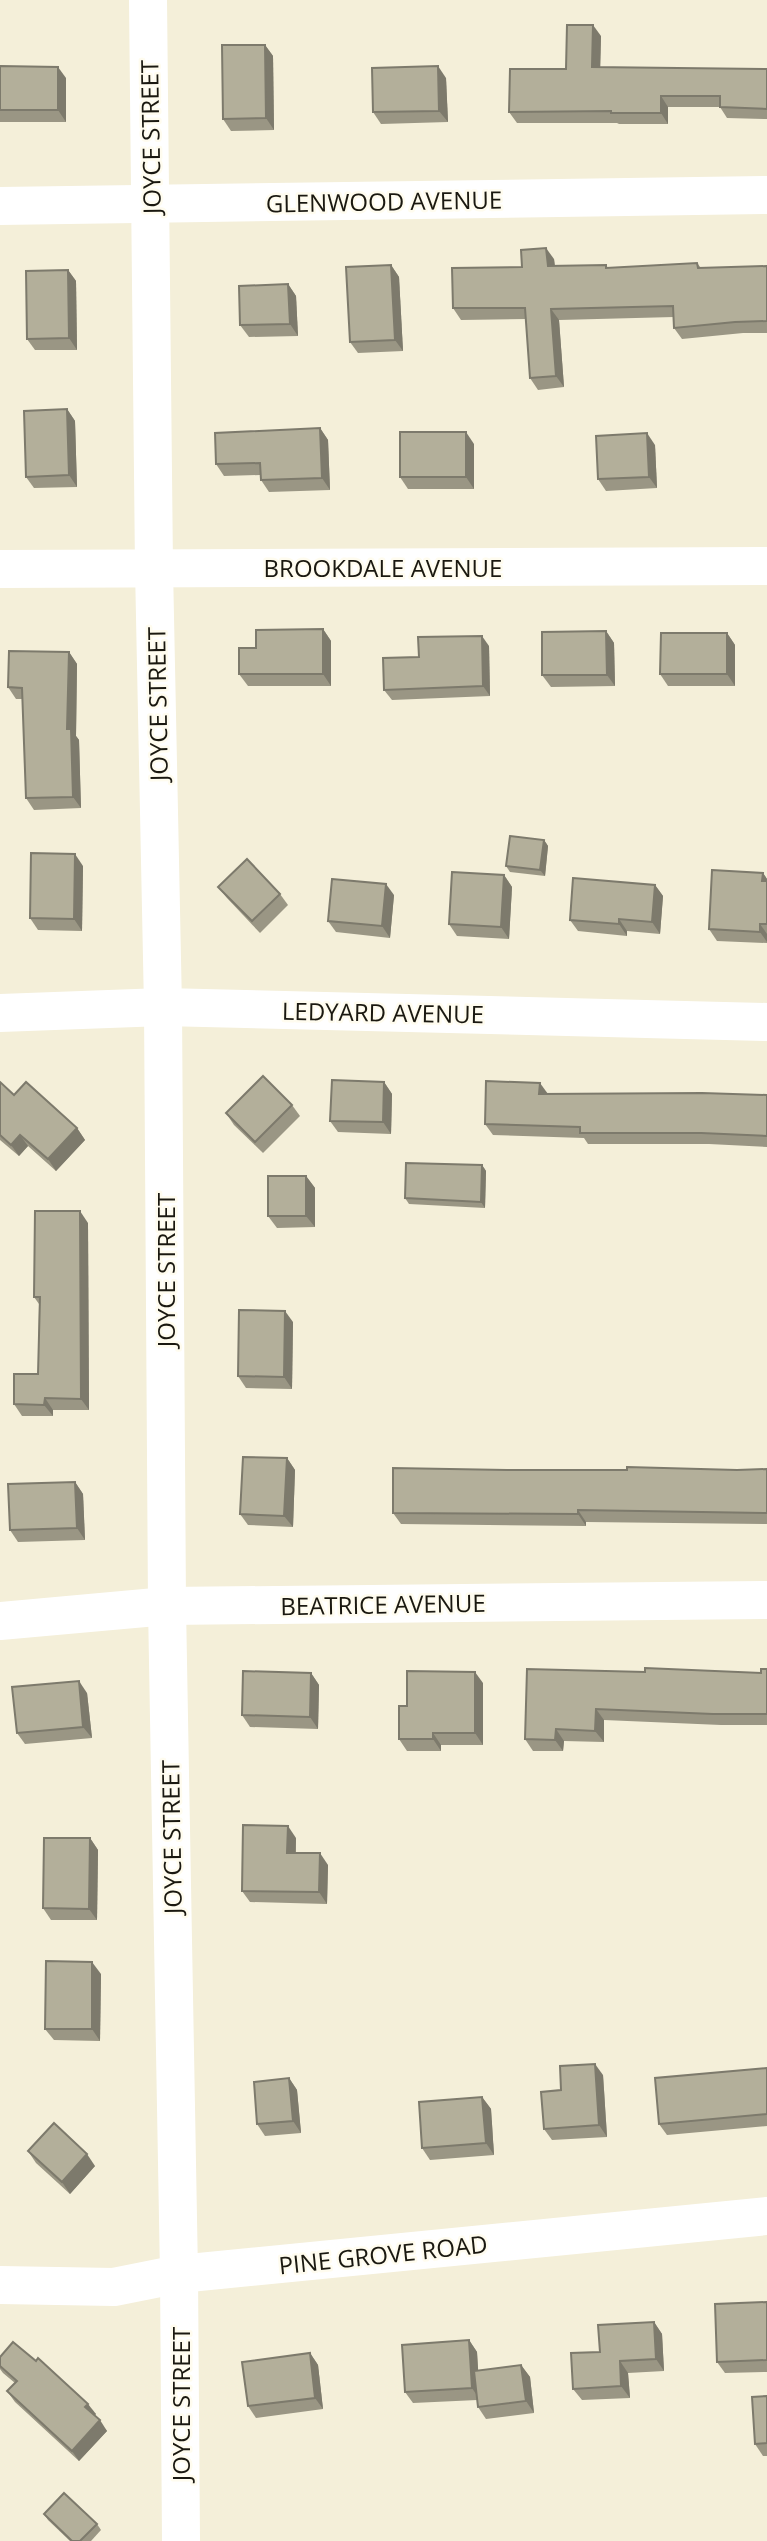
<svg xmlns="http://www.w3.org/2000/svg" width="767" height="2541" viewBox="0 0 767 2541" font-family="'Open Sans',sans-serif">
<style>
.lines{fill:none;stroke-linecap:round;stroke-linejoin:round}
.minor{stroke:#fff;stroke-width:38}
.wall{fill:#9a9684}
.shaded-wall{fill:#7d7a6c}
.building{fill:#b3af9a;stroke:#7d7a6c;stroke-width:2}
.labels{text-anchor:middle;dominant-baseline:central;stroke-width:5;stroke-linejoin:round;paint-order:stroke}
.street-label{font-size:24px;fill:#1a1810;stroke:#fffcef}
</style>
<rect width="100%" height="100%" fill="#f4efd9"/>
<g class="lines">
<g class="minor">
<path d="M148 0 154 568 163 1007 167 1606 179 2274 181 2541"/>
<path d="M0 206 767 195"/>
<path d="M0 569 767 566"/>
<path d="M0 1013 163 1007 767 1022"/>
<path d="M0 1621 167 1606 767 1600"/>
<path d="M0 2285 114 2287 179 2274 767 2216"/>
</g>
</g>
<g class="wall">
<path d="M601 36 600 67 767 69V119L727 118 720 107H668V124H619L617 123H517L509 112 566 69Z"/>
<path d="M265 45 273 56 274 130 231 131 223 119Z"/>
<path d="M0 66 66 78V122H0Z"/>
<path d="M446 78 448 122 381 124 373 112Z"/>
<path d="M554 259 555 266 606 265 608 268 697 263 701 268 767 266V333H743L682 339 674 328V317L559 320 564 387 538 390 530 378 526 319 461 320 453 308 522 267Z"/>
<path d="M391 265 399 277 403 351 358 353 350 342Z"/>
<path d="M68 270 76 281 77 350H35L27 339Z"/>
<path d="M288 284 296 296 298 336 249 337 240 325Z"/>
<path d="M67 409 75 421 77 487 34 488 26 477Z"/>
<path d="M320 428 328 440 330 490 269 492 261 480 260 475 224 476 216 464Z"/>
<path d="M474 444V489H408L400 477Z"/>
<path d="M655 445 657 488 606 491 598 479Z"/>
<path d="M323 629 331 641V686H248L239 674 256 648Z"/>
<path d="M606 631 614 643 615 686 551 687 542 675Z"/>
<path d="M727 633 735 645V686H668L660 674Z"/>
<path d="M489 646 490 696 392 700 384 690Z"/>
<path d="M69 652 77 664 76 736 79 740 81 808 34 810 26 798 23 699H16L8 687Z"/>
<path d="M544 840 548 846 545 876 510 872 506 866Z"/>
<path d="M83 866 82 931 38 930 30 918Z"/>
<path d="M763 873 767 879V943L717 941 709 929Z"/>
<path d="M504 875 512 887 509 939 457 936 449 924Z"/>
<path d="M655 885 663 896 660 934 627 931V936L578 931 570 920Z"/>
<path d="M218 887 280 894 288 905 260 933 227 898Z"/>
<path d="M394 895 390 938 336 932 328 921Z"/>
<path d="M0 1082 14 1095 77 1128 85 1140 56 1171 28 1146 19 1156 0 1140Z"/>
<path d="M384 1082 392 1094 391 1134 338 1132 330 1121Z"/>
<path d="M548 1094 767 1095V1147L709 1144H588L584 1138 493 1135 485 1124Z"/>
<path d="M292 1105 300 1116 263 1153 234 1125 226 1113Z"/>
<path d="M482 1165 486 1171 485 1208 409 1204 405 1198Z"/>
<path d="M306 1176 315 1188V1227L277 1228 268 1216Z"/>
<path d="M88 1223 89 1410H53V1416H22L14 1404 38 1374 39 1304 34 1297Z"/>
<path d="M293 1322 292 1389 246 1388 238 1376Z"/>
<path d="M287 1458 295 1470 293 1527 248 1525 240 1514Z"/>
<path d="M767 1469V1524L586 1522V1526L401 1524 393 1513 507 1470Z"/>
<path d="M75 1482 83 1494 85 1540 18 1542 10 1530Z"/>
<path d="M767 1669V1725H721L604 1720V1742L564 1741 563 1751H533L525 1739 645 1672 761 1673Z"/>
<path d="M311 1673 319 1685 318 1729 250 1727 242 1715Z"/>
<path d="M483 1683V1745H441V1751H407L399 1739 407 1706Z"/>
<path d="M87 1693 92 1738 25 1744 17 1733Z"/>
<path d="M90 1838 98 1850 97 1920H51L43 1908Z"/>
<path d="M296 1838V1853L328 1865 327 1904 250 1902 242 1891Z"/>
<path d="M101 1974 100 2041 54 2040 45 2029Z"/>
<path d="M767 2068V2126L667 2135 659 2124Z"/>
<path d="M603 2075 607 2137 552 2140 544 2129 561 2090Z"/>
<path d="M289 2078 297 2090 301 2133 265 2136 257 2124Z"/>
<path d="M482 2097 491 2109 494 2155 430 2160 422 2148Z"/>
<path d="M28 2151 95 2166 70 2194 36 2163Z"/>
<path d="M767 2302V2372L725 2373 717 2362Z"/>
<path d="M654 2322 662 2334 664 2371 628 2373 630 2398 582 2400 573 2389 600 2352Z"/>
<path d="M469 2340 477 2352 478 2371 521 2365 530 2377 534 2413 486 2419 478 2407 477 2400 413 2403 405 2392Z"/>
<path d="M310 2353 318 2365 323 2409 256 2418 248 2406Z"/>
<path d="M0 2357 96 2414 94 2416 107 2431 79 2461 15 2402 7 2391 15 2383 3 2373 0 2369Z"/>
<path d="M767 2396V2456H763L755 2444Z"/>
<path d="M44 2514 97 2524 101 2530 91 2541H70L48 2520Z"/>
</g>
<g class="shaded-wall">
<path d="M593 25 601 36 600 78 592 67Z"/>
<path d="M265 45 273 56 274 130 266 118Z"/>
<path d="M438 66 446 78 448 122 439 111Z"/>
<path d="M58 67 66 78V122L58 110Z"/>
<path d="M661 96 668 107V124L661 113Z"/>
<path d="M546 248 554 259 556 278 548 266Z"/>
<path d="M391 265 399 277 403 351 395 340Z"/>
<path d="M68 270 76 281 77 350 69 338Z"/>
<path d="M288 284 296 296 298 336 290 324Z"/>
<path d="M551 309 559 320 564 387 556 376Z"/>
<path d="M67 409 75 421 77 487 69 475Z"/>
<path d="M320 428 328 440 330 490 322 478Z"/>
<path d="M466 432 474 444V489L466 477Z"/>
<path d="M647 433 655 445 657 488 649 477Z"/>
<path d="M323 629 331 641V686L323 674Z"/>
<path d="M606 631 614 643 615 686 607 675Z"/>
<path d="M727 633 735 645V686L727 674Z"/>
<path d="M482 636 489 646 490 696 483 686Z"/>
<path d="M69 652 77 664 76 736 79 740 81 808 73 797 67 729Z"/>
<path d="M544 840 548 846 545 876 540 870Z"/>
<path d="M75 854 83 866 82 931 74 919Z"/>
<path d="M763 873 767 879V888L762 881Z"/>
<path d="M504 875 512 887 509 939 501 927Z"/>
<path d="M386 884 394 895 390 938 382 926Z"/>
<path d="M655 885 663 896 660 934 652 922Z"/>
<path d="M619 919 627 931V936L619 924Z"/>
<path d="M760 924 767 934V942L760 932Z"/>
<path d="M384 1082 392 1094 391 1134 383 1122Z"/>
<path d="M540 1083 548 1094H539Z"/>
<path d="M77 1128 85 1140 56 1171 48 1159Z"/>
<path d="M20 1135 28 1146 19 1156 11 1145Z"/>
<path d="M482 1165 486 1171 485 1208 481 1202Z"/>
<path d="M306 1176 315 1188V1227L306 1216Z"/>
<path d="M80 1211 88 1223 89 1410 81 1399Z"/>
<path d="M285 1311 293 1322 292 1389 284 1377Z"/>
<path d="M45 1398 53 1410V1416L44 1405Z"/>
<path d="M287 1458 295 1470 293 1527 284 1516Z"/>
<path d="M75 1482 83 1494 85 1540 77 1528Z"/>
<path d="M578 1510 586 1522V1526L578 1514Z"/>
<path d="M475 1672 483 1683V1745L475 1733Z"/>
<path d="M311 1673 319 1685 318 1729 310 1717Z"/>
<path d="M79 1681 87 1693 92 1738 83 1727Z"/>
<path d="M596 1709 604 1720V1742L595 1731Z"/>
<path d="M556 1729 564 1741 563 1751 555 1740Z"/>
<path d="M433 1733 441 1745V1751L433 1739Z"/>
<path d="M288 1826 296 1838 295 1864 287 1853Z"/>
<path d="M90 1838 98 1850 97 1920 89 1909Z"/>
<path d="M320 1853 328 1865 327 1904 319 1892Z"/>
<path d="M92 1962 101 1974 100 2041 92 2029Z"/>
<path d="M595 2064 603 2075 607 2137 599 2125Z"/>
<path d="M289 2078 297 2090 301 2133 293 2121Z"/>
<path d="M482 2097 491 2109 494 2155 486 2143Z"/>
<path d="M87 2154 95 2166 70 2194 62 2182Z"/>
<path d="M654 2322 662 2334 664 2371 656 2359Z"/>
<path d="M469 2340 477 2352 480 2400 472 2388Z"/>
<path d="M310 2353 318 2365 323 2409 315 2398Z"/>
<path d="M620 2361 628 2373 630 2398 621 2386Z"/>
<path d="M521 2365 530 2377 534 2413 526 2401Z"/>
<path d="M88 2404 96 2414 92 2418 85 2407Z"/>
<path d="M100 2420 107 2431 79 2461 72 2451Z"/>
</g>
<g class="building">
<path d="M567 25H593L592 67 767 69V109L720 107V96H661V113H611V111L509 112 510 69H566Z"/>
<path d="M222 45H265L266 118 223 119Z"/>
<path d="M0 66 58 67V110H0Z"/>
<path d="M438 66 439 111 373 112 372 68Z"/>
<path d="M546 248 548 266 606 265V268L697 263 698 268 767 266V321L735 322 674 328 673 306 551 309 556 376 530 378 525 308H453L452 268 522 267 521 250Z"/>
<path d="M391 265 395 340 350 342 346 267Z"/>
<path d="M68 270 69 338 27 339 26 271Z"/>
<path d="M288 284 290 324 240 325 239 286Z"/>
<path d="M67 409 69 475 26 477 24 411Z"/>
<path d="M320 428 322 478 261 480 260 463 216 464 215 433Z"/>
<rect x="400" y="432" width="66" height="45"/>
<path d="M647 433 649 477 598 479 596 436Z"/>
<path d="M323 629V674H239V648H256V630Z"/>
<path d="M606 631 607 675H542V632Z"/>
<path d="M661 633H727V674H660Z"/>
<path d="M482 636 483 686 384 690 383 658 419 657 418 637Z"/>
<path d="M9 651 69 652 67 729H71L73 797 26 798 22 688 8 687Z"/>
<path d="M510 836 544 840 540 870 506 866Z"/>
<path d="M31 853 75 854 74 919 30 918Z"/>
<path d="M247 859 280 894 252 921 218 887Z"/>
<path d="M712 870 763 873 762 881H767V924H760V932L709 929Z"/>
<path d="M452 872 504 875 501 927 449 924Z"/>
<path d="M573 878 655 885 652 922 619 919V924L570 920Z"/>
<path d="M332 879 386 884 382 926 328 921Z"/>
<path d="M263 1076 292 1105 255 1142 226 1113Z"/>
<path d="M332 1080 384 1082 383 1122 330 1121Z"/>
<path d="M486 1081 540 1083 539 1094 702 1093 767 1095V1136L701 1133H580V1127L485 1124Z"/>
<path d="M0 1082 14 1095 26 1082 77 1128 48 1159 20 1135 11 1145 0 1135Z"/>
<path d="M406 1163 482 1165 481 1202 405 1198Z"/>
<rect x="268" y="1176" width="38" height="40"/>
<path d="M35 1211H80L81 1399 45 1398 44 1405 14 1404V1374H38L40 1297H34Z"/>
<path d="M239 1310 285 1311 284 1377 238 1376Z"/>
<path d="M243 1457 287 1458 284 1516 240 1514Z"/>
<path d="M627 1467 737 1470 767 1469V1513L578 1510V1514L393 1513V1468L507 1470H627Z"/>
<path d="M75 1482 77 1528 10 1530 8 1484Z"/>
<path d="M645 1668 761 1673V1669H767V1714H713L596 1709 595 1731 556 1729 555 1740 525 1739 527 1669 645 1672Z"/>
<path d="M243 1671 311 1673 310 1717 242 1715Z"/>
<path d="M407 1671 475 1672V1733H433V1739H399V1706H407Z"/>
<path d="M79 1681 83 1727 17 1733 12 1687Z"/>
<path d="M243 1825 288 1826 287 1853H320L319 1892 242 1891Z"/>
<path d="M44 1838H90L89 1909 43 1908Z"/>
<path d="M46 1961 92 1962V2029H45Z"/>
<path d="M595 2064 599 2125 544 2129 541 2092 561 2090 560 2066Z"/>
<path d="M767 2068V2114L659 2124 655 2078Z"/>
<path d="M289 2078 293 2121 257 2124 254 2082Z"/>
<path d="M482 2097 486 2143 422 2148 419 2102Z"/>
<path d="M54 2123 87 2154 62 2182 28 2151Z"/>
<path d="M767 2302V2360L717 2362 715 2304Z"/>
<path d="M654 2322 656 2359 620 2361 621 2386 573 2389 571 2353 600 2352 598 2325Z"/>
<path d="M469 2340 472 2388 405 2392 402 2345Z"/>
<path d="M13 2342 36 2361 38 2358 88 2404 85 2407 100 2420 72 2451 7 2391 17 2381 0 2366V2357Z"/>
<path d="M310 2353 315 2398 248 2406 242 2362Z"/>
<path d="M521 2365 526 2401 478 2407 474 2371Z"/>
<path d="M767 2396V2443L755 2444 752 2397Z"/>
<path d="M64 2493 97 2524 80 2541H72L44 2514Z"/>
</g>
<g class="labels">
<g class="street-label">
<text transform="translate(150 137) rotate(-91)">JOYCE STREET</text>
<text transform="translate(384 201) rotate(-1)">GLENWOOD AVENUE</text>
<text x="383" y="567">BROOKDALE AVENUE</text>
<text transform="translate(157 704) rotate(-91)">JOYCE STREET</text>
<text transform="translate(383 1012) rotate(1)">LEDYARD AVENUE</text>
<text transform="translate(165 1270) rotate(-90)">JOYCE STREET</text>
<text transform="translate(383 1604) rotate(-1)">BEATRICE AVENUE</text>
<text transform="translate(171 1837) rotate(-91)">JOYCE STREET</text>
<text transform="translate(383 2254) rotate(-6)">PINE GROVE ROAD</text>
<text transform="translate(180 2404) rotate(-90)">JOYCE STREET</text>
</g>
</g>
</svg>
